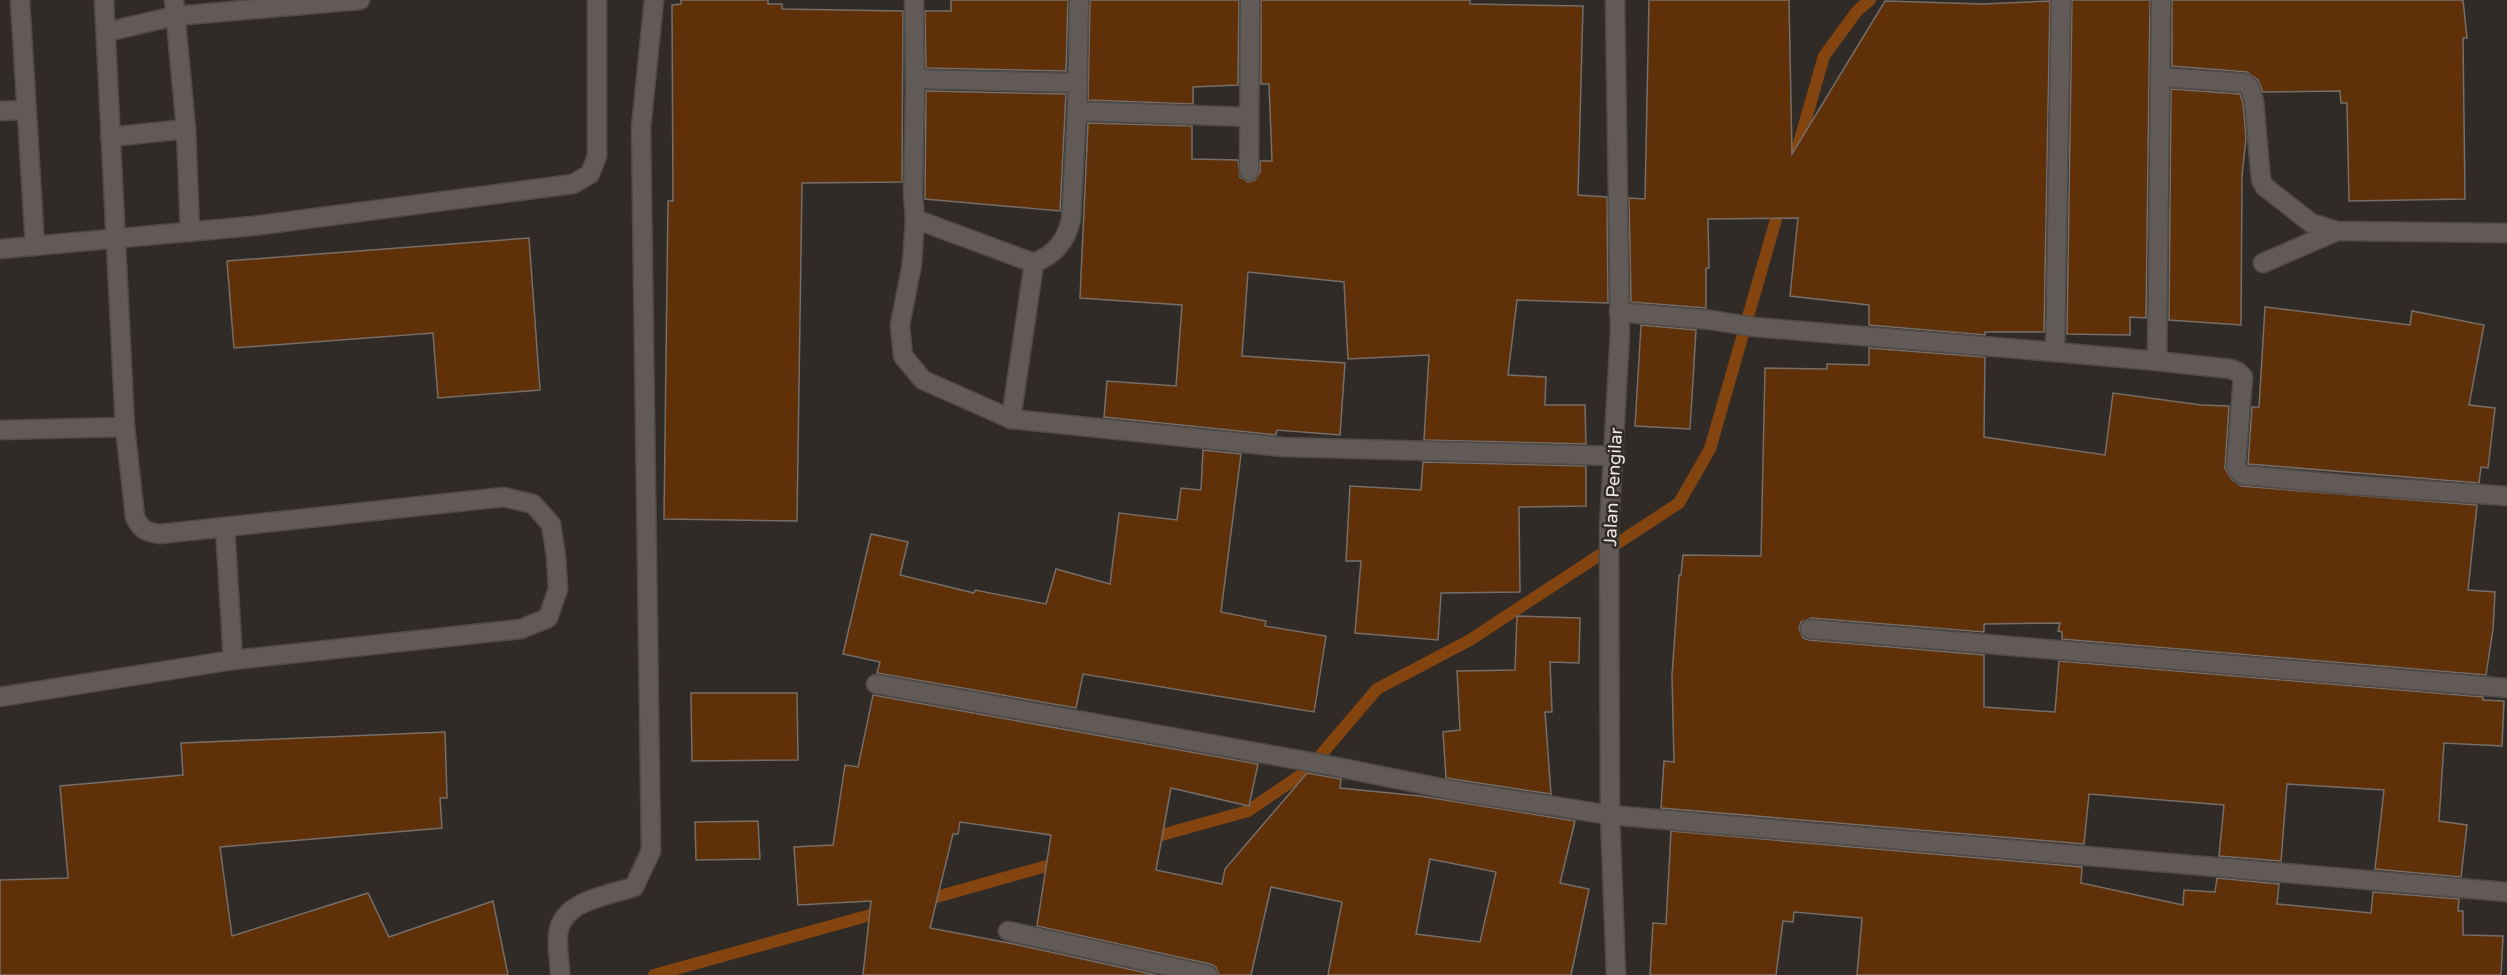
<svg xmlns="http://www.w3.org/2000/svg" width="2507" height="975" viewBox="0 0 2507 975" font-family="'Varela Round',sans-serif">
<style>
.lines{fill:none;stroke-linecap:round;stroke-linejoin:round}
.stream{stroke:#83440f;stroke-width:12}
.building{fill:#603008;stroke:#756e69;stroke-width:1.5;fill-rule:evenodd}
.service-casing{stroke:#4f4a47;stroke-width:21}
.minor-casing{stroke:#4f4a47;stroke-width:21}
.service{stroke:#615a56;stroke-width:18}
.minor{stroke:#615a56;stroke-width:18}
.labels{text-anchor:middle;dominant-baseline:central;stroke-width:5;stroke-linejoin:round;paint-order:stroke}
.street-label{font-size:18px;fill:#e9e5e3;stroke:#312b27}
</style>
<rect width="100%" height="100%" fill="#312b27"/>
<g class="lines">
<g class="stream">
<path d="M1795 157 1824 56 1857 11 1870 0"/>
<path d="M1147 839 1248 811 1308 770 1377 689 1470 640 1679 503 1710 449 1781 202"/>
<path d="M922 901 1061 862"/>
<path d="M654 975 885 911"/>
</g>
</g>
<g class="building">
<path d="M681 0H768V4H782V9L903 11 902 182 802 183 797 521 664 519 668 201H673L672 5 681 4Z"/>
<path d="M951 0H1068L1066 71 926 68 925 11H951Z"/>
<path d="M1090 0H1239L1238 85 1193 87V104L1088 100Z"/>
<path d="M1261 0H1470V4L1583 6 1578 195 1607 197 1608 303 1517 300 1508 375 1546 377 1545 405H1585L1586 444 1424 440 1429 355 1348 359 1344 282 1248 272 1242 356 1345 363 1340 435 1277 430 1276 435 1104 417 1107 381 1176 386 1182 305 1080 298 1088 123 1192 126V159L1238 160 1240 177 1248 182 1255 180 1260 172V161H1272L1269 84H1261Z"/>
<path d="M1649 0H1789L1792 154 1885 1 1983 4 2050 1 2044 332H1985V335L1869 325V305L1790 296 1798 218 1708 219 1709 268H1706V308L1631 302 1629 198 1645 199Z"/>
<path d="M2072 0H2150L2146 318 2130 317V335L2067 334Z"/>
<path d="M2172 0H2463L2467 38H2463L2465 199 2349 201 2347 103H2341L2340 91 2263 92 2258 80 2247 72 2172 66Z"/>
<path d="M2171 89 2240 94 2243 103 2246 138 2242 176 2241 325 2169 320Z"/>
<path d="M926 91 1066 94 1060 211 925 199Z"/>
<path d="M529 238 540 390 438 398 433 333 234 348 227 261Z"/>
<path d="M2265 307 2410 325 2412 311 2484 325 2469 405 2495 408 2488 468 2481 467 2479 483 2248 464 2252 407H2259Z"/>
<path d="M1641 325 1696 330 1690 429 1635 426Z"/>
<path d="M1869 348 1985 357 1984 437 2105 455 2113 393 2201 405 2229 406 2225 468 2231 479 2241 486 2477 505 2468 590 2495 592 2493 629 2486 675 2062 639V632L2058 631 2060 623 1984 624V632L1811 618 1801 622 1799 629 1803 638 1809 640 1984 655V707L2055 712 2059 661 2483 697V700L2504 701 2502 746 2444 743 2439 821 2467 825 2461 877 2375 869 2384 790 2287 784 2281 861 2219 856 2224 805 2089 794 2084 844 1661 808 1664 761 1674 762 1672 676 1679 575H1681L1683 555 1761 556 1765 368 1827 369V364L1869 365Z"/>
<path d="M1203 450 1241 454 1221 612 1266 621 1265 626 1326 636 1314 712 1083 674 1076 708 877 673 880 662 843 654 871 534 908 542 900 575 974 593 975 590 1046 604 1056 569 1110 584 1119 513 1177 520 1181 488 1201 490Z"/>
<path d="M1423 462 1586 466V506L1519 507 1520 592 1441 593 1438 640 1355 633 1361 561H1346L1350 486 1421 490Z"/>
<path d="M1517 616 1580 618 1579 663 1550 662 1552 712H1545L1551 794 1446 778 1443 732 1460 730 1457 671 1515 670Z"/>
<path d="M691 693H797L798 760 692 761Z"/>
<path d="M873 695 1258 764 1249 806 1171 788 1156 870 1222 884 1225 869 1307 773 1341 779 1340 788 1420 796 1575 821 1560 883 1589 889 1571 975H1328L1342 902 1271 887 1251 975H1219L1216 967 1210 964 1037 926 1051 835 960 822 958 834H953L930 928 1014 944 1156 975H863L871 901 798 905 794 847 833 845 845 765 858 767ZM1430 859 1496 872 1480 942 1416 934Z"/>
<path d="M445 732 447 798H440L442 828 220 847 232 936 368 893 389 937 493 901 508 975H0V880L68 878 60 786 183 775 181 743Z"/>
<path d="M758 821 760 859 696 860 695 822Z"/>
<path d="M1671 831 2082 867 2081 883 2183 905 2184 890 2215 892 2217 878 2279 884 2277 904 2371 913 2373 892 2459 899 2458 911H2463V935L2503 936 2501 975H1857L1862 918 1794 912 1793 922 1783 921 1776 975H1650L1653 923 1666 924Z"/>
</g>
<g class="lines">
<defs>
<g id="service">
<path d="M20 0 35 246"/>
<path d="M174 0 186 129 190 232"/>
<path d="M106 32 175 16 360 0"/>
<path d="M0 111 25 110"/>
<path d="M110 137 186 129"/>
<path d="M0 249 253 226 573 184 590 174 597 156V0"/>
<path d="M0 430 125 427"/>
<path d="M225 527 233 660"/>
<path d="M0 697 233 660 521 629 548 618 558 589 556 556 551 524 533 504 504 497 160 534C146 532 141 530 135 517L125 427 104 0"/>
<path d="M560 975C560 963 557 950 558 937 559 901 606 896 634 887L651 851 641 128 654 0"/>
</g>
<g id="minor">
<path d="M914 0 915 92 913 194 915 219 1034 263 1011 419"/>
<path d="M1615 0 1620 332 1609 528 1610 815 1616 975"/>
<path d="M2161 77 2245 83 2250 88 2254 101 2261 180 2265 187 2311 223 2337 231 2507 233"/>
<path d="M915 79 1078 83"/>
<path d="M1077 111 1079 0"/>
<path d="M1249 171 1250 0"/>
<path d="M915 219 912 264 900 325 903 356 923 380 1011 419 1283 447 1615 456"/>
<path d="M1034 263C1055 254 1066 242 1071 219L1077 111 1249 117"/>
<path d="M2263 263 2337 231"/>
<path d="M1619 312 1711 320 1754 327 2055 352 2061 0"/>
<path d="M2055 352 2157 361 2161 0"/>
<path d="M2157 361 2231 369 2238 372 2243 377 2236 465 2238 471 2243 475 2351 485 2507 496"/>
<path d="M1810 629 2507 688"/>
<path d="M876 684 1327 765 1451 790 1610 815 2507 892"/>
<path d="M1008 931 1208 975"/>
</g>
</defs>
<use href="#service" class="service-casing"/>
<use href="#minor" class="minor-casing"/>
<use href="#service" class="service"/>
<use href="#minor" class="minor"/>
</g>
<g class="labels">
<g class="street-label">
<text transform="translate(1613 487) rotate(-87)">Jalan Pengilar</text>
</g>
</g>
</svg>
